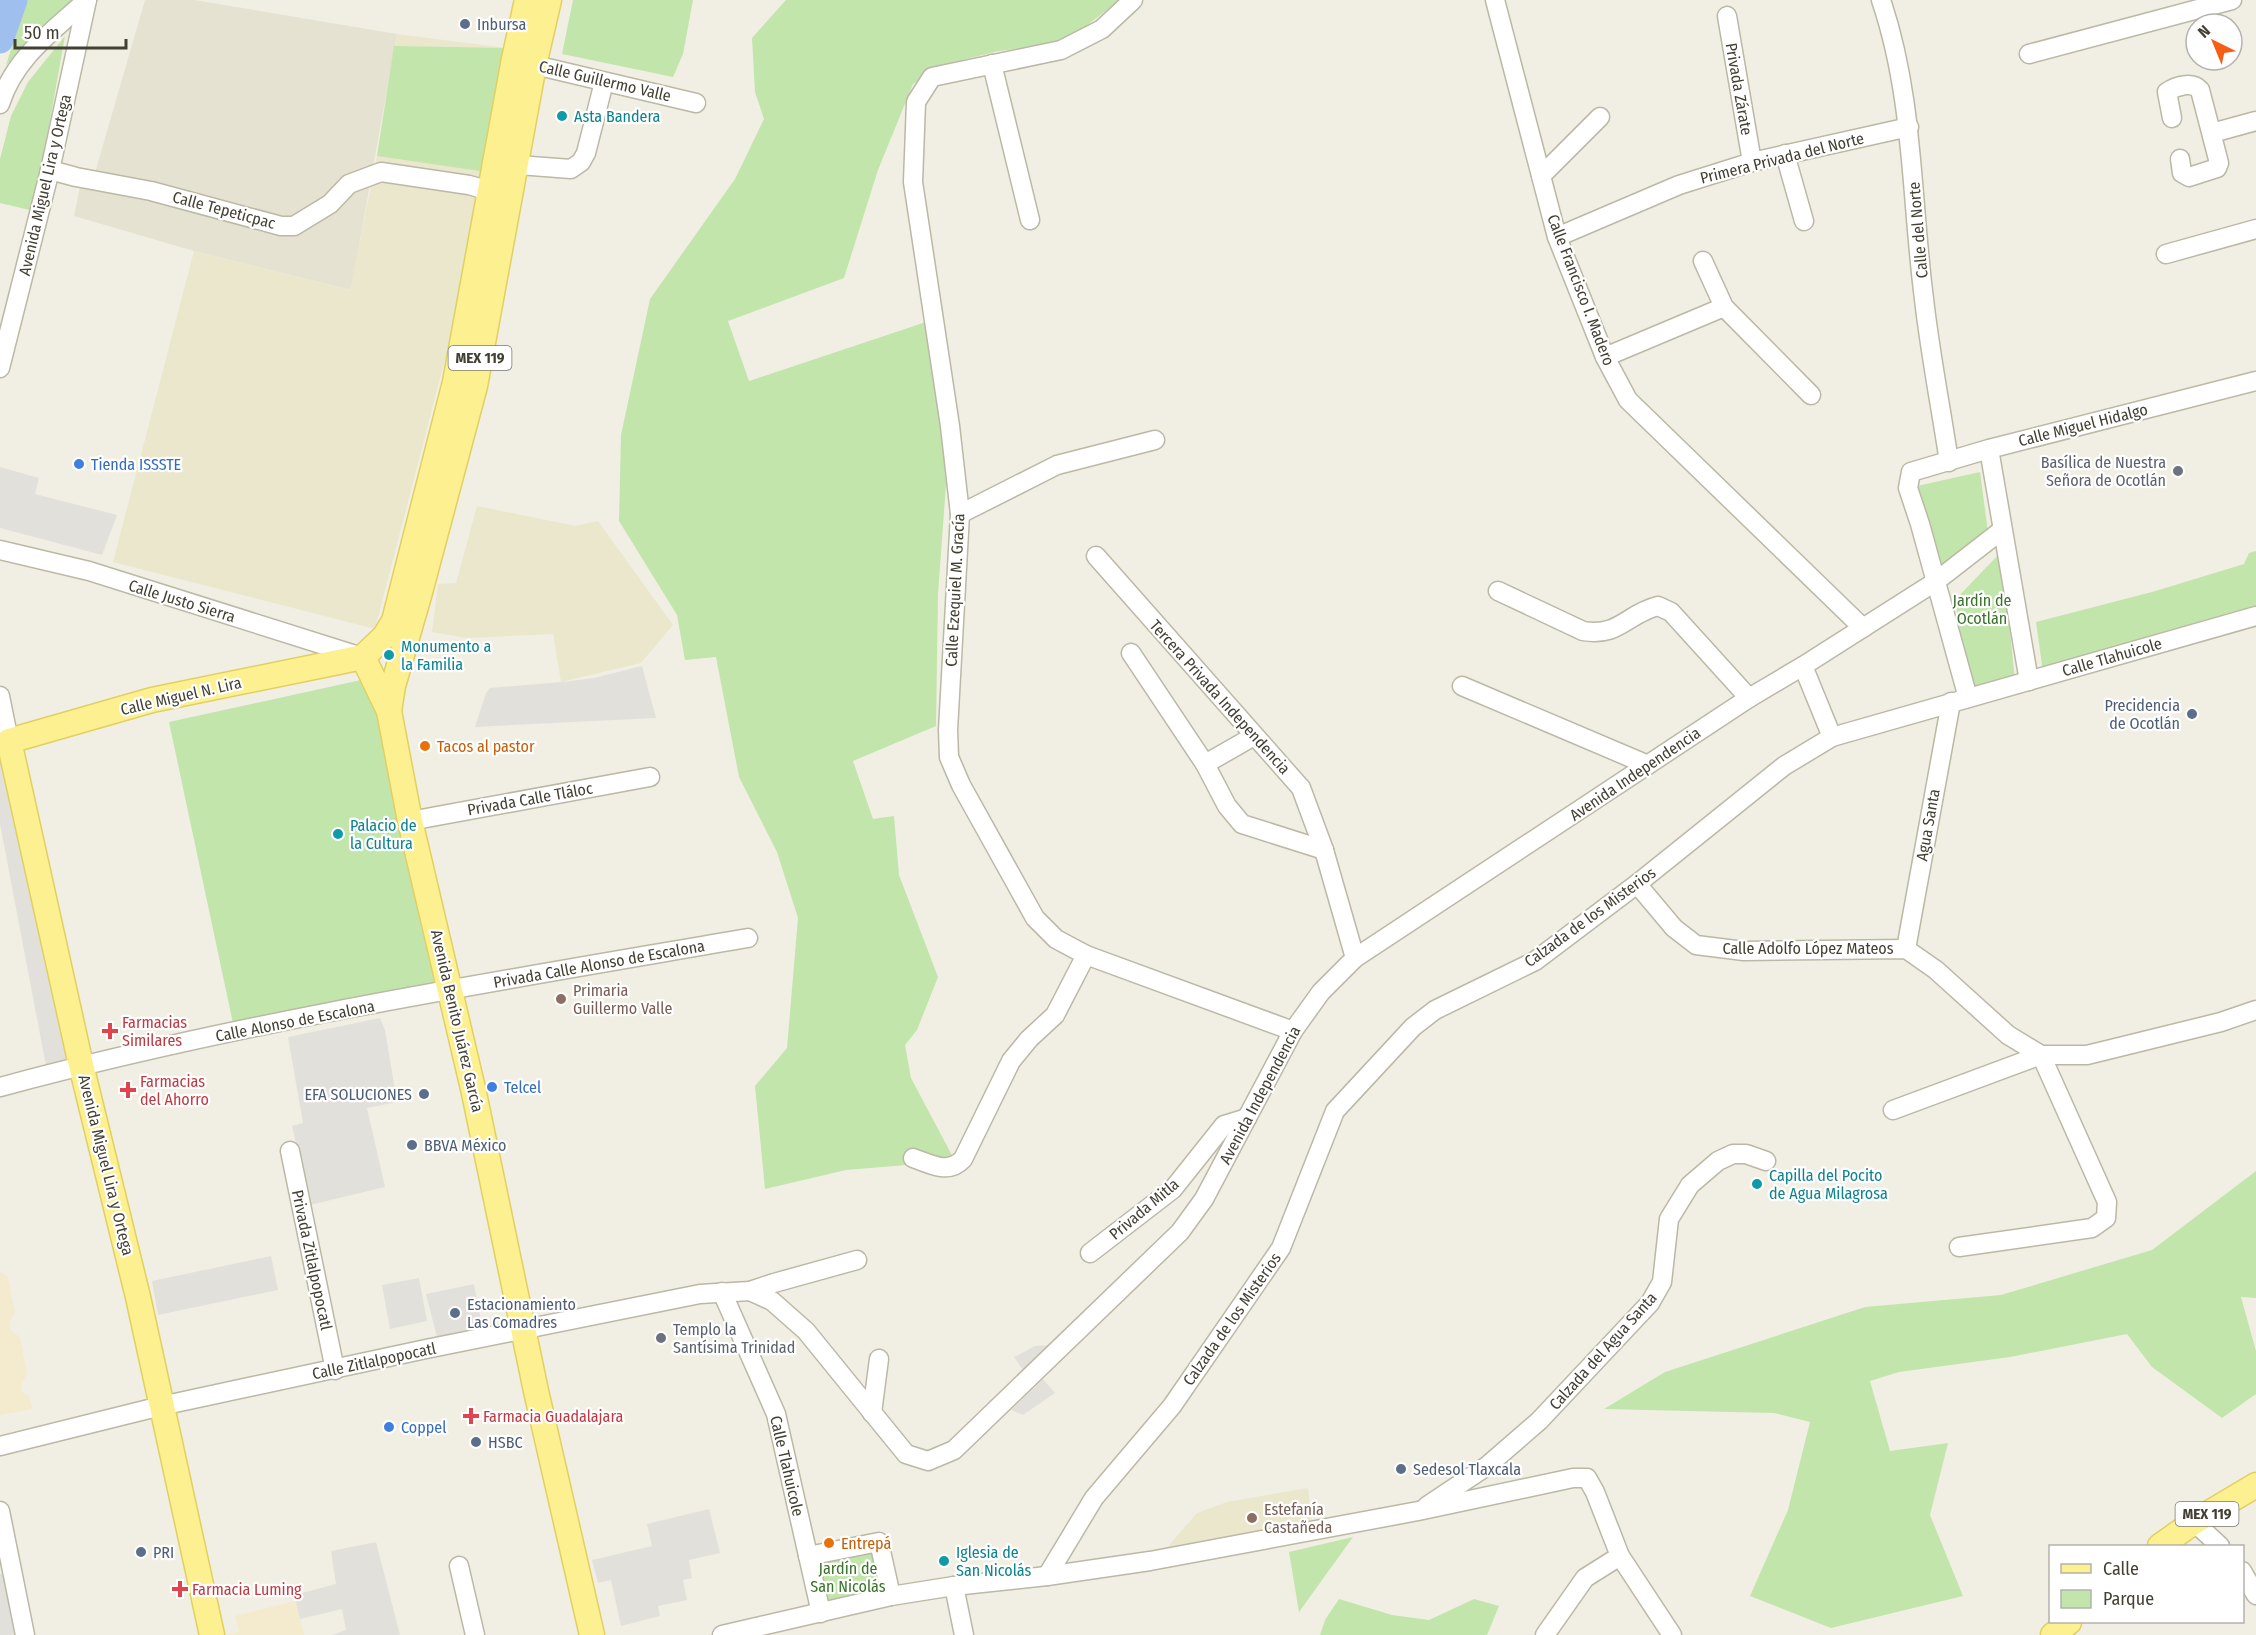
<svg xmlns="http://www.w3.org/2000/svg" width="2256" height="1635" viewBox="0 0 2256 1635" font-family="'Fira Sans Condensed',sans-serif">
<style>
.residential{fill:#e5e2d1}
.commercial{fill:#f4eacd}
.education{fill:#eae7cd}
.green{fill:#c2e5ac}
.parking{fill:#e2e0db}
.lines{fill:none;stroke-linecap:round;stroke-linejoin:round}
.river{stroke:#9fc0ee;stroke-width:27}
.minor-casing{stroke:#bcb8a6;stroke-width:21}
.major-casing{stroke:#e1d061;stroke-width:27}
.minor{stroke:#fff;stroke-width:18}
.major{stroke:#fcf091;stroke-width:24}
.service-dot{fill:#5c6f8a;stroke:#fff;stroke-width:2}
.culture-dot{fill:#0f9aa8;stroke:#fff;stroke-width:2}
.shop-dot{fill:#3f7fe0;stroke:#fff;stroke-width:2}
.worship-dot{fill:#6b7280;stroke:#fff;stroke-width:2}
.food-dot{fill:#e8710a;stroke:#fff;stroke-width:2}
.education-dot{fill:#8d6e63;stroke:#fff;stroke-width:2}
.health-dot{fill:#e0444e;stroke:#fff;stroke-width:2}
.labels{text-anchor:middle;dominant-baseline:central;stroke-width:4.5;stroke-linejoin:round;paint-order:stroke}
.shield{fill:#fff;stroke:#7b7970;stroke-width:1.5}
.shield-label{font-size:15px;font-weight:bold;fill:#433f33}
.service-label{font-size:16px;fill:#4e5e75;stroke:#fff;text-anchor:start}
.street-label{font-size:16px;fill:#433f33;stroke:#fff}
.culture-label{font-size:16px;fill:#0d838f;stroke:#fff;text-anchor:start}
.worship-label{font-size:16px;fill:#5b616d;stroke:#fff;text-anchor:end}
.shop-label{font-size:16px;fill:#366cbe;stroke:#fff;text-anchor:start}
.park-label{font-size:16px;fill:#387328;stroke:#fff}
.food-label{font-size:16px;fill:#c56008;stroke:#fff;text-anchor:start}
.education-label{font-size:16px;fill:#785e54;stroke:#fff;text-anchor:start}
.health-label{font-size:16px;fill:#be3a42;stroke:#fff;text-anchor:start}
</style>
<rect width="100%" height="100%" fill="#f1efe3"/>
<path class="residential" d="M145 0H195L397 34 351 290 194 251 74 216 80 187 90 190Z"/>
<g class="commercial">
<path d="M0 1272 8 1277 15 1312 9 1322 11 1331 20 1337 27 1374 21 1384 22 1392 29 1396 33 1409 0 1415Z"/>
<path d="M295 1601 304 1635H227L239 1632 235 1616Z"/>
</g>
<g class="education">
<path d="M397 34 507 48 485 205 375 629 113 562 194 251 350 290 377 156Z"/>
<path d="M477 506 576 526 598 521 673 625 641 663 561 682 553 634 467 638 432 632 438 584 456 583Z"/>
<path d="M1308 1488 1312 1524 1164 1551 1197 1513 1227 1502Z"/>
</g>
<g class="green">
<path d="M27 0H74L6 65Z"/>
<path d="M573 0H693L683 54 673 77 562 54Z"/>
<path d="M786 0H1120L1065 42 999 51 941 65 913 84 878 170 844 278 728 321 749 381 926 322 947 471 938 594 936 726 853 761 873 819 894 816 899 875 938 977 917 1030 905 1045 911 1078 955 1161 846 1170 765 1189 755 1086 787 1048 798 918 777 852 739 777 716 657 685 660 677 615 619 521 621 435 650 299 735 179 764 119 755 92 752 38Z"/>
<path d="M65 36 34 211 0 203V159L11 116 28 82Z"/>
<path d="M394 46 507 48 487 172 377 156Z"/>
<path d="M1980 472 1988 532 1937 571 1917 486Z"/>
<path d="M2002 551 2015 681 1970 696 1955 600Z"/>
<path d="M2256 551V612L2043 672 2036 622 2152 592 2244 564 2249 553Z"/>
<path d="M370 678 435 985 234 1028 169 722Z"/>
<path d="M2256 1171V1298L2241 1297 2256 1351V1394L2222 1418 2152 1367 2127 1334 2010 1357 1899 1372 1870 1381 1890 1451 1948 1443 1930 1515 1963 1596 1831 1628 1750 1596 1788 1510 1810 1422 1774 1413 1604 1409 1665 1372 1865 1307 2001 1295 2152 1250Z"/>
<path d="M1353 1537 1299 1612 1289 1552Z"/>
<path d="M879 1542 891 1596 821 1613 805 1590 815 1585 808 1556Z"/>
<path d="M1339 1599 1392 1615 1429 1620 1474 1599 1499 1606 1487 1635H1320L1325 1620Z"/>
</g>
<g class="parking">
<path d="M0 467 39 478 35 494 117 515 102 555 0 528Z"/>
<path d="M642 666 656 718 475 727 486 693 490 688 562 682 594 678Z"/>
<path d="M0 753 73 1061 47 1071 0 824Z"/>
<path d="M380 1018 385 1030 397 1102 367 1108 385 1187 310 1205 292 1126 303 1123 288 1037Z"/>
<path d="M271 1256 278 1290 158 1315 152 1281Z"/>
<path d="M419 1278 427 1321 390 1329 382 1285Z"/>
<path d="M474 1284 483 1331 438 1341 426 1294Z"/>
<path d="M1052 1345 1023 1370 1014 1357 1035 1346Z"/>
<path d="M1043 1379 1055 1393 1023 1415 1011 1410Z"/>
<path d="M709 1509 720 1553 689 1560 692 1578 683 1580 687 1600 658 1606 660 1616 621 1626 611 1580 598 1583 592 1560 652 1546 647 1524Z"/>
<path d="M376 1542 400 1635H332L346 1630 342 1609 300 1619 294 1595 336 1584 331 1551Z"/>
<path d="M0 1574H3L14 1635H0Z"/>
</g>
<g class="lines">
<path class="river" d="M0 40 14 0"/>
<defs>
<g id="minor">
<path d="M1133 0 1102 29 1061 50 932 77 916 102 913 182 950 426 960 514 948 730 949 757 961 785 1035 918 1056 939 1086 955 1293 1031"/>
<path d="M1495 0 1557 237 1605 357 1628 400 1863 628"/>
<path d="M1881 0C1914 97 1911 199 1924 299 1930 353 1941 408 1949 462"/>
<path d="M1727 16 1752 162"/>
<path d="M2029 54 2232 0"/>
<path d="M522 62 696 103"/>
<path d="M992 64 1030 220"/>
<path d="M0 104C14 58 53 31 87 0"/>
<path d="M2172 118 2167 92C2176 86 2192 81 2200 90L2219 163 2217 168 2189 177 2182 173 2180 159"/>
<path d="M2212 133 2256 121"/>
<path d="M1785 154 1804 221"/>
<path d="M504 164 571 169 581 162 586 153 604 82"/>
<path d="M50 170 76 177 151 191 281 226H294L330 204 349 184 381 172 469 185 490 191"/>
<path d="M1541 176 1600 117"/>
<path d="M1557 237 1679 185 1752 162 1909 127"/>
<path d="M2166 254 2256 229"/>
<path d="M1703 261 1724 307 1811 395"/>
<path d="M1605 357 1724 307"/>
<path d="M0 368 50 170 87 0"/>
<path d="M1989 449 2029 681"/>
<path d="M960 514 1057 465 1155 440"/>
<path d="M0 550 89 571 362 657"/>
<path d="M1096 556 1301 788 1324 850 1355 958"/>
<path d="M1498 591 1583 631C1620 637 1626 614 1658 606L1671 612 1749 698"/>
<path d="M1131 653 1205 764 1227 806 1242 824 1324 850"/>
<path d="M1803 666 1832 737"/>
<path d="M1462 686 1648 765"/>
<path d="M0 696 9 741 0 742"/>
<path d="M1968 698 1920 524 1908 488 1911 472 1989 449 2256 381"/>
<path d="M1205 764 1254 736"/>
<path d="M410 821 650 777"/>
<path d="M1637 884 1674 928 1696 945 1744 951 1906 949 1936 970 2008 1035 2041 1055H2087L2221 1022 2256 1010"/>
<path d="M1906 949 1951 702"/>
<path d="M0 1087C245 1021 498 981 748 938"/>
<path d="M1893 1110 2041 1055 2107 1202 2106 1218 2092 1228 1959 1247"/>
<path d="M290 1151 335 1370"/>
<path d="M913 1158C931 1164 948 1175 963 1159L1011 1061 1029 1039 1055 1015 1086 955"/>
<path d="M1090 1253 1173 1189 1224 1125 1247 1118"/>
<path d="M750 1291 772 1301 806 1331 906 1454 928 1461 954 1450 1180 1232 1204 1199 1293 1031 1321 992 1355 958 1749 698 1803 666 1935 582 2002 530"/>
<path d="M722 1292 776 1414 821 1613"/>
<path d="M872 1413 879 1359"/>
<path d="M0 1446 161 1406 426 1349 700 1294 750 1291 774 1283 857 1260"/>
<path d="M1427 1506 1487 1466 1539 1421 1650 1303 1662 1282 1669 1219 1690 1185 1718 1161 1733 1154H1746L1766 1161"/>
<path d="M0 1511 25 1635"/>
<path d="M2194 1522 2220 1546"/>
<path d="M808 1556 879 1542 891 1596"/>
<path d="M459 1566 475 1635"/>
<path d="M2242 1571 2256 1595"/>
<path d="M1047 1576 1094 1498 1172 1406 1281 1248 1335 1111 1413 1027 1435 1010 1535 961 1637 884 1784 766 1832 737 2256 616"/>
<path d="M954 1586 964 1635"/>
<path d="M722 1635 891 1596 954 1586 1047 1576 1150 1561 1418 1511 1573 1478H1587L1595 1492 1620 1556 1672 1635"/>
<path d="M1545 1635 1585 1578 1620 1556"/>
</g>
<g id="major">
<path d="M363 657 389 711 410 821 474 1093 536 1391 592 1635"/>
<path d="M363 657 385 636 394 621 455 382 514 59 527 0"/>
<path d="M389 711 393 686 419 596 475 386 534 65 549 0"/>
<path d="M2160 1546 2194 1522 2256 1485"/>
<path d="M212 1635 138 1297 81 1065 9 741 152 700 363 657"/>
<path d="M2053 1635 2069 1622"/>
</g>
</defs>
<use href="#minor" class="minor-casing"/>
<use href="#major" class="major-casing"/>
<use href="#minor" class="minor"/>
<use href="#major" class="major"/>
</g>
<g class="service-dot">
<circle cx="465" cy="24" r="6"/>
<circle cx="2192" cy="714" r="6"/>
<circle cx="424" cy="1094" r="6"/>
<circle cx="412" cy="1145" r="6"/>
<circle cx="455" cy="1313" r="6"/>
<circle cx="476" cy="1442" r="6"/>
<circle cx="1401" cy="1469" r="6"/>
<circle cx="141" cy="1552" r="6"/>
</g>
<g class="culture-dot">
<circle cx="562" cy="116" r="6"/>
<circle cx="389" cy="655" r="6"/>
<circle cx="338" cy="834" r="6"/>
<circle cx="1757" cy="1184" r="6"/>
<circle cx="944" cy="1561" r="6"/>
</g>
<g class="shop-dot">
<circle cx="79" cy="464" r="6"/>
<circle cx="492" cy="1087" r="6"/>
<circle cx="389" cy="1427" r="6"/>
</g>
<g class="worship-dot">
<circle cx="2178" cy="471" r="6"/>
<circle cx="661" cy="1338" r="6"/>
</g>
<g class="food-dot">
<circle cx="425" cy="746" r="6"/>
<circle cx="829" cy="1543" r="6"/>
</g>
<g class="education-dot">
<circle cx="561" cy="999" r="6"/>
<circle cx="1252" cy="1518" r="6"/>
</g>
<g class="health-dot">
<path d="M107 1022h6v6h6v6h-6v6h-6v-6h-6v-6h6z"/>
<path d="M125 1081h6v6h6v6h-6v6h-6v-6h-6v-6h6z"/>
<path d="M468 1407h6v6h6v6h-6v6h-6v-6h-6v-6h6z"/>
<path d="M177 1580h6v6h6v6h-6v6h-6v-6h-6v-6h6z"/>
</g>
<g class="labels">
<g class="shield">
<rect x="448.5" y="346" width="63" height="24" rx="4.5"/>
<rect x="2175.5" y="1502" width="63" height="24" rx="4.5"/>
</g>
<g class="shield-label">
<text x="480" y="358">MEX 119</text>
<text x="2207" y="1514">MEX 119</text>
</g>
<g class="service-label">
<text x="477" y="24">Inbursa</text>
<text x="2180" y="705" text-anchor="end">Precidencia<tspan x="2180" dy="18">de Ocotlán</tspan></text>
<text x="412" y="1094" text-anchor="end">EFA SOLUCIONES</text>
<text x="424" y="1145">BBVA México</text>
<text x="467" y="1304">Estacionamiento<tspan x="467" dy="18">Las Comadres</tspan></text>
<text x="488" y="1442">HSBC</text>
<text x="1413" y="1469">Sedesol Tlaxcala</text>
<text x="153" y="1552">PRI</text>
</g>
<g class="street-label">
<text transform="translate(605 81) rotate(13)">Calle Guillermo Valle</text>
<text transform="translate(1739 89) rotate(80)">Privada Zárate</text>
<text transform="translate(1782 158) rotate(-14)">Primera Privada del Norte</text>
<text transform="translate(45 185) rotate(-77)">Avenida Miguel Lira y Ortega</text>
<text transform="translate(224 210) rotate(15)">Calle Tepeticpac</text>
<text transform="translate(1918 230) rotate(-95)">Calle del Norte</text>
<text transform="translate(1581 290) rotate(69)">Calle Francisco I. Madero</text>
<text transform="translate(2083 425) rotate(-14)">Calle Miguel Hidalgo</text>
<text transform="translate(955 590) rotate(-87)">Calle Ezequiel M. Gracía</text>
<text transform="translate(182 601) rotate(17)">Calle Justo Sierra</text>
<text transform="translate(2112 657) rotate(-16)">Calle Tlahuicole</text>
<text transform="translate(181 696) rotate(-13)">Calle Miguel N. Lira</text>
<text transform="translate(1220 697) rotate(48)">Tercera Privada Independencia</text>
<text transform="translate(1635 774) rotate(-34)">Avenida Independencia</text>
<text transform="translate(530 799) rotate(-10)">Privada Calle Tláloc</text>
<text transform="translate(1928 825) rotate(-80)">Agua Santa</text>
<text transform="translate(1590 917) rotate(-36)">Calzada de los Misterios</text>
<text x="1808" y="948">Calle Adolfo López Mateos</text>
<text transform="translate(599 964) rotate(-10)">Privada Calle Alonso de Escalona</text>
<text transform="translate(295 1021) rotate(-11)">Calle Alonso de Escalona</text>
<text transform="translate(457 1021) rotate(77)">Avenida Benito Juárez García</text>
<text transform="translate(1260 1095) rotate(-62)">Avenida Independencia</text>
<text transform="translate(106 1165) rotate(76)">Avenida Miguel Lira y Ortega</text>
<text transform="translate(1144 1209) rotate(-40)">Privada Mitla</text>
<text transform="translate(312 1260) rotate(78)">Privada Zitlalpopocatl</text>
<text transform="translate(1232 1319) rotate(-55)">Calzada de los Misterios</text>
<text transform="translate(1603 1351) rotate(-48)">Calzada del Agua Santa</text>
<text transform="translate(374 1361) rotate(-12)">Calle Zitlalpopocatl</text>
<text transform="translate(787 1466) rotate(77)">Calle Tlahuicole</text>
</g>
<g class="culture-label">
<text x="574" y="116">Asta Bandera</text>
<text x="401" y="646">Monumento a<tspan x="401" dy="18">la Familia</tspan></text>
<text x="350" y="825">Palacio de<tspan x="350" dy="18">la Cultura</tspan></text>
<text x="1769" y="1175">Capilla del Pocito<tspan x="1769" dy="18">de Agua Milagrosa</tspan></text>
<text x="956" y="1552">Iglesia de<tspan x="956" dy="18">San Nicolás</tspan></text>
</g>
<g class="worship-label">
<text x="2166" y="462">Basílica de Nuestra<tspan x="2166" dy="18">Señora de Ocotlán</tspan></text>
<text x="673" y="1329" text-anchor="start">Templo la<tspan x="673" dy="18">Santísima Trinidad</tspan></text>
</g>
<g class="shop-label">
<text x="91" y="464">Tienda ISSSTE</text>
<text x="504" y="1087">Telcel</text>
<text x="401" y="1427">Coppel</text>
</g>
<g class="park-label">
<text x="1982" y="600">Jardín de<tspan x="1982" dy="18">Ocotlán</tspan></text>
<text x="848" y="1568">Jardín de<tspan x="848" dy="18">San Nicolás</tspan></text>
</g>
<g class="food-label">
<text x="437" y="746">Tacos al pastor</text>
<text x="841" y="1543">Entrepá</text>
</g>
<g class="education-label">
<text x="573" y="990">Primaria<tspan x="573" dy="18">Guillermo Valle</tspan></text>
<text x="1264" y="1509">Estefanía<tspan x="1264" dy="18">Castañeda</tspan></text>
</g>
<g class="health-label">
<text x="122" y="1022">Farmacias<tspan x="122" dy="18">Similares</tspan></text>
<text x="140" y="1081">Farmacias<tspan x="140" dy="18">del Ahorro</tspan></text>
<text x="483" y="1416">Farmacia Guadalajara</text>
<text x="192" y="1589">Farmacia Luming</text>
</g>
</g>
<rect x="2049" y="1545" width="195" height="78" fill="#ffffff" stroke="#b4b2ad" stroke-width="1.5"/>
<rect x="2061" y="1564" width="30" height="9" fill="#fcf091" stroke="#b4b2ad" stroke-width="1.5"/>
<text x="2103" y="1575" font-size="18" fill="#433f33">Calle</text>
<rect x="2061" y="1590" width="30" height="18" fill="#c2e5ac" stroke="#b4b2ad" stroke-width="1.5"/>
<text x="2103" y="1605" font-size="18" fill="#433f33">Parque</text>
<g transform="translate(2214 42) rotate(317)"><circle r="28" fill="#ffffff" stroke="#b4b2ad" stroke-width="1.5"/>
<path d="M0-4.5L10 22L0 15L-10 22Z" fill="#f65d15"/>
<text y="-9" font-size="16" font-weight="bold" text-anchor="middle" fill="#433f33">N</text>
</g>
<path d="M15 39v9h111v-9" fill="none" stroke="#433f33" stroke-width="3"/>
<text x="24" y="39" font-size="18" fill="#433f33" stroke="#ffffff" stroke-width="4.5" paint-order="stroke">50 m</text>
</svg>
